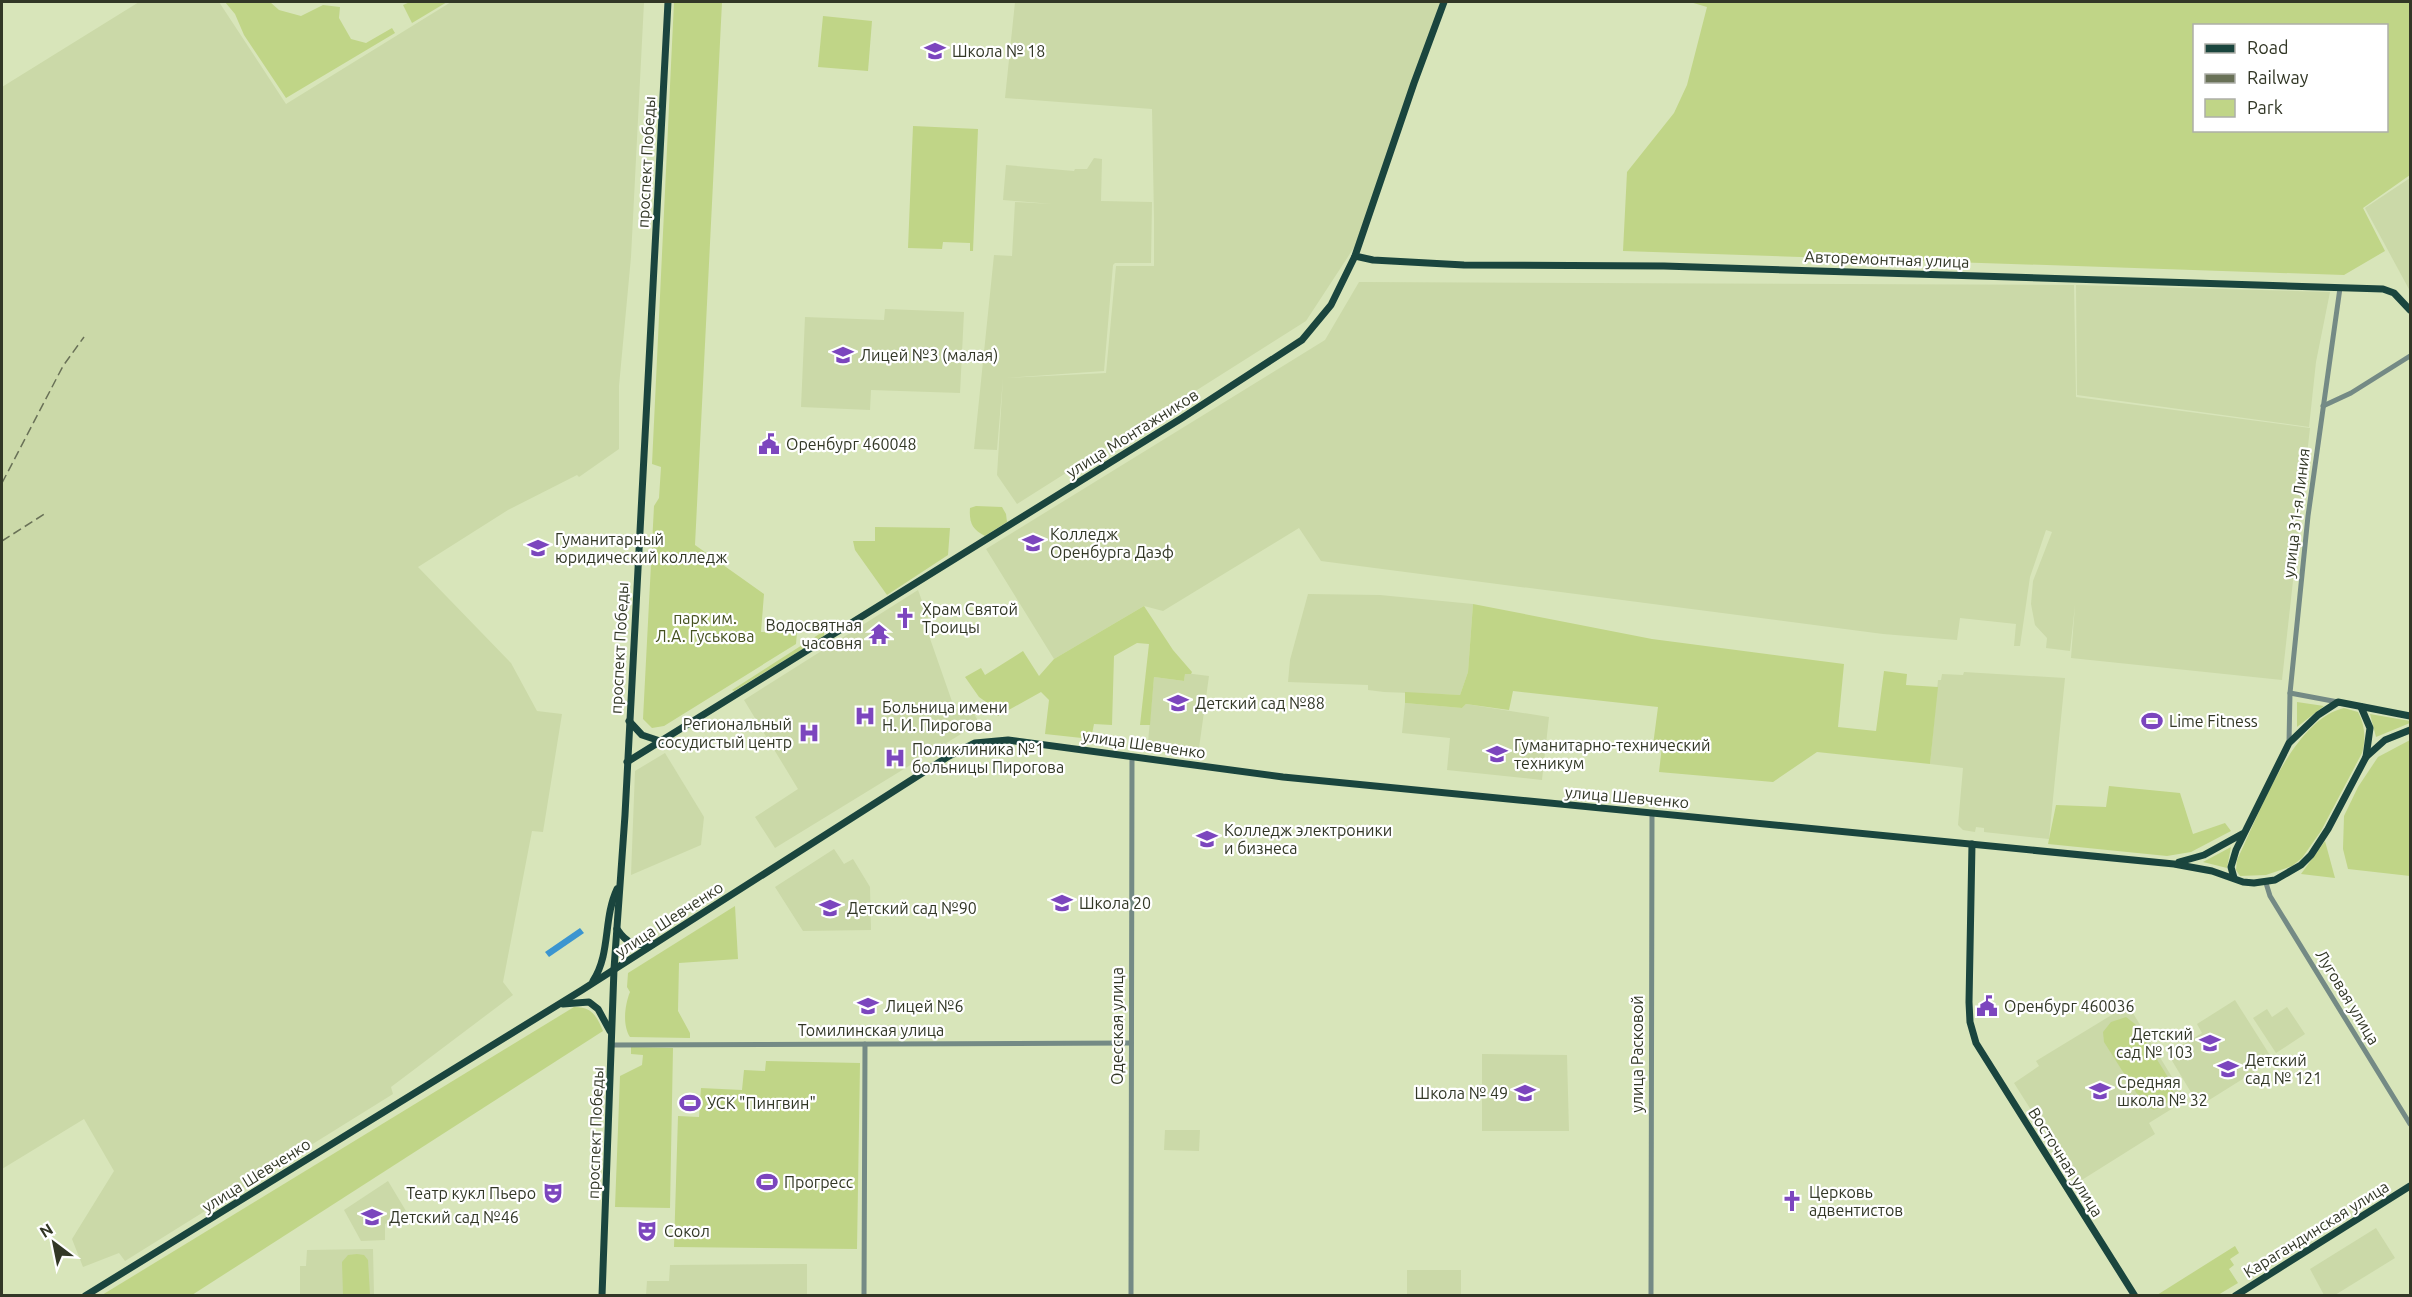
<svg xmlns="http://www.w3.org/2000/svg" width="2412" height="1297" viewBox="0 0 2412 1297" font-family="Ubuntu,sans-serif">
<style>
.built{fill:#cbd9a8}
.green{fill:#c0d587;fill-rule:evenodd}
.water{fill:#3b95d0}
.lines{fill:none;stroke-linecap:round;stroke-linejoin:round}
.minor{stroke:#748a85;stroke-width:5}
.major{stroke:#1a453e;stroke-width:7}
.rail{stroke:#697157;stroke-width:1.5;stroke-dasharray:9 4.5;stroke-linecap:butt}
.labels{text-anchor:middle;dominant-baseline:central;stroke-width:4.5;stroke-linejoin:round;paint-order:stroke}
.poi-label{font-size:16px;fill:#323726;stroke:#fff;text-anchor:start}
.street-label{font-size:16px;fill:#323726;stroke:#fff}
.park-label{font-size:16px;fill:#455120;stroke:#fff}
</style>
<rect width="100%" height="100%" fill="#d8e5ba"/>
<g class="built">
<path d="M139 2H219L286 104 451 2H644L631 257 619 386V449L579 477 577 475 508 510 418 567 511 663 537 711 562 714 543 832 532 831 503 982 513 995 391 1087 393 1094 125 1261 119 1253 83 1267 72 1239 114 1171 84 1119 2 1169V87Z"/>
<path d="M1015 2H1441L1355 246 1306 321 1017 504 997 475 1003 378 997 450 974 449 994 255 1012 256 1015 202 1052 204 1003 200 1006 165 1074 171 1075 169H1087L1094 158 1102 159 1101 201 1152 202 1151 263H1115L1113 265 1104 371 1005 378 1106 373 1116 266H1154V218L1152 109 1005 98Z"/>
<path d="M2410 178V291L2365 208Z"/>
<path d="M1359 282 2074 285 2076 397 2310 428 2282 680 2071 658 2075 605 2070 651 2046 648 2047 638 2035 625 2031 604 2033 581 2052 532 2046 530 2030 577 2020 646H2014L2016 624 1960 618 1957 640 1883 634 1321 561 1299 528 1163 611 1144 606 1054 659 986 549 1325 340Z"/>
<path d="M2076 285 2330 292 2316 362 2309 427 2077 395Z"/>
<path d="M885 309 964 312 960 393 871 390 870 410 801 407 805 317 884 320Z"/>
<path d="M918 590 929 620 925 623 927 630 955 710 968 702 979 723 775 848 755 817 798 789 744 700Z"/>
<path d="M1308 594 1380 595 1473 604 1468 672 1460 695 1384 692 1368 690V685L1288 682 1290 660Z"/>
<path d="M1964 672 2065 678 2049 839 1984 832V828L1976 827 1975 832 1963 830 1958 825 1963 768 1930 764 1938 680H1941L1942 674 1963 675Z"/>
<path d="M1185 673 1209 676 1199 748 1148 742 1154 677 1184 681Z"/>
<path d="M1405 703 1462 708 1466 704 1549 717 1542 780 1447 770 1450 738 1402 733Z"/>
<path d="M665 753 704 817 701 845 631 875 635 771Z"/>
<path d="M834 849 844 864 853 859 870 887 871 930 803 931 775 887Z"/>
<path d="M2235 1000 2273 1060 2206 1102 2195 1099 2168 1054 2202 1033 2197 1024Z"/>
<path d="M2128 1005 2186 1100 2149 1123 2155 1134 2077 1183 2014 1083 2039 1066 2036 1061Z"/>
<path d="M2287 1007 2305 1034 2276 1053 2253 1018 2267 1009 2272 1017Z"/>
<path d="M1482 1054 1567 1055 1569 1131H1482Z"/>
<path d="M1165 1130H1200L1199 1151 1164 1150Z"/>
<path d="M388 1181 406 1211 385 1224V1240L361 1241 344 1210Z"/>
<path d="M2376 1228 2395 1258 2335 1295H2324L2310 1269Z"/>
<path d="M373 1249 374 1294 380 1295H300V1266H306L307 1250Z"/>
<path d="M807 1264V1295H646L647 1281H669L670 1265Z"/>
<rect x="1407" y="1270" width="54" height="25"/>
</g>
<g class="green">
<path d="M225 2H270L279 10 301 16 323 5 340 7 339 18 351 39 366 43 392 28 395 33 286 98 244 35 235 14Z"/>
<path d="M410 2H447L412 23 403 5Z"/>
<path d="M674 2H722L695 545 764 594 761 632H797L796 644 664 726 652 728 643 719 654 506 659 498 661 467 652 464Z"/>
<path d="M1690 2H2410V175L2363 208 2385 251 2344 275 1623 251 1627 172 1674 113 1687 85 1707 7ZM2194 26H2386V130H2194Z"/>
<path d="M823 16 872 21 868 71 818 67Z"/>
<path d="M913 126 978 129 973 251H970V243L943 242 942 249 908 248Z"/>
<path d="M976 506 1002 507 1006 514 1007 522 985 536C972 530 969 522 970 508Z"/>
<path d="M875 527 950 528 948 555 887 595 855 550 853 541H875Z"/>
<path d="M1473 604 1652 639 1844 664 1838 727 1876 731 1884 671 1907 674 1906 685 1938 687 1930 764 1817 752 1773 782 1659 772 1662 746 1653 745 1658 707 1513 691 1509 710 1466 704 1462 708 1405 703V692L1460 695 1468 672Z"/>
<path d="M1144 606 1173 650 1192 672 1191 674H1185L1184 681 1154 677 1150 725H1140L1149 644 1137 643 1114 656 1112 725 1094 724 1091 739 1045 734 1049 700 1041 692 998 716 993 707 979 697 965 677 981 668 985 675 1023 651 1039 676 1054 659Z"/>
<path d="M824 631V636L734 691 732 690Z"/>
<path d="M2297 702 2324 706 2297 727Z"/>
<path d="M2344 708 2358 712C2365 725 2366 739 2362 753L2321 831 2302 858 2292 866 2266 875 2240 876 2236 870 2237 860C2259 815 2292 720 2344 708Z"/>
<path d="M2370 714 2410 721V723L2376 737Z"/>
<path d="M2410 740V876L2348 869 2343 849 2344 816 2358 787 2378 757Z"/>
<path d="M2109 786 2180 793 2193 834 2225 823 2231 831 2191 852 2167 856 2048 844 2056 805 2106 807Z"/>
<path d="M2325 841 2335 878 2301 874Z"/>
<path d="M2231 847 2227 868 2203 862Z"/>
<path d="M735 906 738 959 679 963 678 1011 690 1033V1038L630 1037C622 1025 625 1004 630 992L627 987 628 973Z"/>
<path d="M574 1007C592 1007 596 1015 603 1031L192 1295H102Z"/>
<path d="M2126 1017 2135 1024 2174 1087C2172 1101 2167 1105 2154 1110L2144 1105 2104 1042 2103 1032 2111 1022Z"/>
<path d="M631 1047 673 1048 670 1208 615 1207 620 1076 642 1065 643 1055 631 1054Z"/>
<path d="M766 1061 860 1063 857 1249 674 1247 678 1116 699 1117 701 1088 742 1090 744 1070 765 1071Z"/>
<path d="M2235 1246 2239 1253 2230 1259 2234 1265 2229 1269 2238 1283 2218 1295H2157Z"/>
<path d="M357 1254 364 1255 368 1260 370 1295H343L342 1262 348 1255Z"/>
</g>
<path class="water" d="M580 928 584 933 549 957 545 952Z"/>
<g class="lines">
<g class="minor">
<path d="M2323 406 2351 393 2410 356"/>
<path d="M2290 693 2338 702"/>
<path d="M2289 743 2290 693 2308 516 2340 288"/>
<path d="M2266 883 2270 896 2281 914 2410 1124"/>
<path d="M612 1045 1131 1043"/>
<path d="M864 1296 865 1044"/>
<path d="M1131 1296 1132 757"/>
<path d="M1651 1296 1652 813"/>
</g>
<g class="major">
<path d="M1355 256 1373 260 1464 265 1664 266 2383 289 2394 293 2410 310"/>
<path d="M629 721 642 735 660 741"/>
<path d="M2366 757 2385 740 2410 730"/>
<path d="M627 762 1182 418 1302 340 1331 305 1355 256 1414 83 1444 2"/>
<path d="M1972 844 1969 1002 1970 1022 1976 1043 2135 1296"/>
<path d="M2179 862 2204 855 2242 834"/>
<path d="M2234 878 2231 867 2236 850 2289 743 2318 715 2338 702 2410 716"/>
<path d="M617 929C627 944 635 946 653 944"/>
<path d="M593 981C611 953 603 919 617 889"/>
<path d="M563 1004 589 1002 598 1009 610 1031"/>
<path d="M85 1296 582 990 949 756 975 743 1008 740 1283 777 2174 864 2212 871 2243 882 2254 883 2275 880 2301 865 2311 855 2328 829 2366 757 2370 728 2361 707"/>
<path d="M602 1296 614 969 625 815 668 2"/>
<path d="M2235 1296 2410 1186"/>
</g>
<g class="rail">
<path d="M2 483 63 366 84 337"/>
<path d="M2 541 46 513"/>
</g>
</g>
<defs>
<symbol id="school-bare" viewBox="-9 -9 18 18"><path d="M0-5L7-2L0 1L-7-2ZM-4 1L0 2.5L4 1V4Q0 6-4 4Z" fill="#7c46be" stroke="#fff" stroke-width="2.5" paint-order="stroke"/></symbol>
<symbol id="civic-bare" viewBox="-9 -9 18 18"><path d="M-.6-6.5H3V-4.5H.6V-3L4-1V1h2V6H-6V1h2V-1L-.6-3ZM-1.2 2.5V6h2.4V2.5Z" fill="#7c46be" stroke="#fff" stroke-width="2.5" paint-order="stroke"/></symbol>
<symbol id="university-bare" viewBox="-9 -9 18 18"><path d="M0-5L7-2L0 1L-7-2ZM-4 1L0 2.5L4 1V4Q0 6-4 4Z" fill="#7c46be" stroke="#fff" stroke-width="2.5" paint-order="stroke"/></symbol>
<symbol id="church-bare" viewBox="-9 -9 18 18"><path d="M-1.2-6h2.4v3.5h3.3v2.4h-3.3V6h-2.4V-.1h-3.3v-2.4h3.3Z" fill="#7c46be" stroke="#fff" stroke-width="2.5" paint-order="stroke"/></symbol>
<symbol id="temple-bare" viewBox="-9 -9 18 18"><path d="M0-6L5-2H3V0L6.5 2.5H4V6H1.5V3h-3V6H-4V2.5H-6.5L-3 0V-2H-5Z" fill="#7c46be" stroke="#fff" stroke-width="2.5" paint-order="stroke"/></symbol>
<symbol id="hospital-bare" viewBox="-9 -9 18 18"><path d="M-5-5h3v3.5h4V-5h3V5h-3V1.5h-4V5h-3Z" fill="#7c46be" stroke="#fff" stroke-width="2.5" paint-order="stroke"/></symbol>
<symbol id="stadium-bare" viewBox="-9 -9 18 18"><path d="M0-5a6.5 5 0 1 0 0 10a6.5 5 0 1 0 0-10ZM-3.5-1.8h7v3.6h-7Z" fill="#7c46be" stroke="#fff" stroke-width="2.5" paint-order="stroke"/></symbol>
<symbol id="theatre-bare" viewBox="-9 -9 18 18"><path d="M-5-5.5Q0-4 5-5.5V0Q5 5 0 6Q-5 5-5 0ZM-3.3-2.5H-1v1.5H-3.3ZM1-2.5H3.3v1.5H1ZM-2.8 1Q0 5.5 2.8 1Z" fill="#7c46be" stroke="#fff" stroke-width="2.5" paint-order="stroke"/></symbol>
</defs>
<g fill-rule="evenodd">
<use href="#school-bare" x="920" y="36" width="30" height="30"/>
<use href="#school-bare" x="828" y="340" width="30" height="30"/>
<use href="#civic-bare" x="754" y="429" width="30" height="30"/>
<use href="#university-bare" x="1018" y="528" width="30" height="30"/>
<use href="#university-bare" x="523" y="533" width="30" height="30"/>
<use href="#church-bare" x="890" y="603" width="30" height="30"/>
<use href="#temple-bare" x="864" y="619" width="30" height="30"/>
<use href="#school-bare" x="1163" y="688" width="30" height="30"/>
<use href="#hospital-bare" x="850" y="701" width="30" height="30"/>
<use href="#stadium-bare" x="2137" y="706" width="30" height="30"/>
<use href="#hospital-bare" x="794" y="718" width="30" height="30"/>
<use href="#university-bare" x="1482" y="739" width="30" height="30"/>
<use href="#hospital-bare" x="880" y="743" width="30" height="30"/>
<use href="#university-bare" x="1192" y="824" width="30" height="30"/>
<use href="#school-bare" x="1047" y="888" width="30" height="30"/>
<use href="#school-bare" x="815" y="893" width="30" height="30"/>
<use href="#school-bare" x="853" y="991" width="30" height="30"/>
<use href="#civic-bare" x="1972" y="991" width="30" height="30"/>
<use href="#school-bare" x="2195" y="1028" width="30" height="30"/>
<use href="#school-bare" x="2213" y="1054" width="30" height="30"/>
<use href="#school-bare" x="2085" y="1076" width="30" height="30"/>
<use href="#school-bare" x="1510" y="1078" width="30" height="30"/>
<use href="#stadium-bare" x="675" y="1088" width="30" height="30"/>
<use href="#stadium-bare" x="752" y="1167" width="30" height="30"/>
<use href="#theatre-bare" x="538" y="1178" width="30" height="30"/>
<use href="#church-bare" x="1777" y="1186" width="30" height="30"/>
<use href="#school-bare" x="357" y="1202" width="30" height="30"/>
<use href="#theatre-bare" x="632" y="1216" width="30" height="30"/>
</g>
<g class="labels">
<g class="poi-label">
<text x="952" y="51">Школа № 18</text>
<text x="860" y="355">Лицей №3 (малая)</text>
<text x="786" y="444">Оренбург 460048</text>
<text x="1050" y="534">Колледж<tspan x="1050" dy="18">Оренбурга Даэф</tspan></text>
<text x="555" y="539">Гуманитарный<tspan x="555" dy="18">юридический колледж</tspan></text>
<text x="922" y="609">Храм Святой<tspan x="922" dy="18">Троицы</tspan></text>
<text x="862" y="625" text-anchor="end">Водосвятная<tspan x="862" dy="18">часовня</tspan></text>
<text x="1195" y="703">Детский сад №88</text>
<text x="882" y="707">Больница имени<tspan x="882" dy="18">Н. И. Пирогова</tspan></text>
<text x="2169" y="721">Lime Fitness</text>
<text x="792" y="724" text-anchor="end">Региональный<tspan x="792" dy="18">сосудистый центр</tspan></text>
<text x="1514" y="745">Гуманитарно-технический<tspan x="1514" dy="18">техникум</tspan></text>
<text x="912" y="749">Поликлиника №1<tspan x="912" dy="18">больницы Пирогова</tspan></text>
<text x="1224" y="830">Колледж электроники<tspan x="1224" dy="18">и бизнеса</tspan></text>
<text x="1079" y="903">Школа 20</text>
<text x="847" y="908">Детский сад №90</text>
<text x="885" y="1006">Лицей №6</text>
<text x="2004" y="1006">Оренбург 460036</text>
<text x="2193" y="1034" text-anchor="end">Детский<tspan x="2193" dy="18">сад № 103</tspan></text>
<text x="2245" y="1060">Детский<tspan x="2245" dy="18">сад № 121</tspan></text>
<text x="2117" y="1082">Средняя<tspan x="2117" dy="18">школа № 32</tspan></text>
<text x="1508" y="1093" text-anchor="end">Школа № 49</text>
<text x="707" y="1103">УСК "Пингвин"</text>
<text x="784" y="1182">Прогресс</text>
<text x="1809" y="1192">Церковь<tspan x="1809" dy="18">адвентистов</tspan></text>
<text x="536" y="1193" text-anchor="end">Театр кукл Пьеро</text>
<text x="389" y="1217">Детский сад №46</text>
<text x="664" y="1231">Сокол</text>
</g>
<g class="street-label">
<text transform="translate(646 162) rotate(-87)">проспект Победы</text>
<text transform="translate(1887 259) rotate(2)">Авторемонтная улица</text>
<text transform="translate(1132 433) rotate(-32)">улица Монтажников</text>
<text transform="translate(2296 513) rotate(-83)">улица 31-я Линия</text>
<text transform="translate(619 648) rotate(-87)">проспект Победы</text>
<text transform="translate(1144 744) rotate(8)">улица Шевченко</text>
<text transform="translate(1627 797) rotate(5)">улица Шевченко</text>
<text transform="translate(669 919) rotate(-33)">улица Шевченко</text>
<text transform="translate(2348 997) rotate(59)">Луговая улица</text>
<text transform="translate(1117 1026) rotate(-90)">Одесская улица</text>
<text x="871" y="1030">Томилинская улица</text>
<text transform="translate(1637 1054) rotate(-90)">улица Расковой</text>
<text transform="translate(595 1133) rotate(-88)">проспект Победы</text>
<text transform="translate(2066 1162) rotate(58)">Восточная улица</text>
<text transform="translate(256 1175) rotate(-32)">улица Шевченко</text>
<text transform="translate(2316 1229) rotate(-32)">Карагандинская улица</text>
</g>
<g class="park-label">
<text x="705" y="618">парк им.<tspan x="705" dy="18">Л.А. Гуськова</tspan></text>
</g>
</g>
<rect width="2412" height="1297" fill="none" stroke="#323726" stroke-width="6"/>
<rect x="2193" y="24" width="195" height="108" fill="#ffffff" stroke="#adafa8" stroke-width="1.5"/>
<rect x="2205" y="44" width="30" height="9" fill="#1a453e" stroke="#adafa8" stroke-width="1.5"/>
<text x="2247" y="54" font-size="18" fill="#323726">Road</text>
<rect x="2205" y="74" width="30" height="9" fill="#697157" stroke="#adafa8" stroke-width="1.5"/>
<text x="2247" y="84" font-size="18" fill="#323726">Railway</text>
<rect x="2205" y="99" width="30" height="18" fill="#c0d587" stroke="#adafa8" stroke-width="1.5"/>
<text x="2247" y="114" font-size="18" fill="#323726">Park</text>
<g transform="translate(54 1243) rotate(328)" stroke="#ffffff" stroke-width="4.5" paint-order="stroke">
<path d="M0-4.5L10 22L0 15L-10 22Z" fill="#323726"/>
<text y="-9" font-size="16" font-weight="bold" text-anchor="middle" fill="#323726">N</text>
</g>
</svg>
